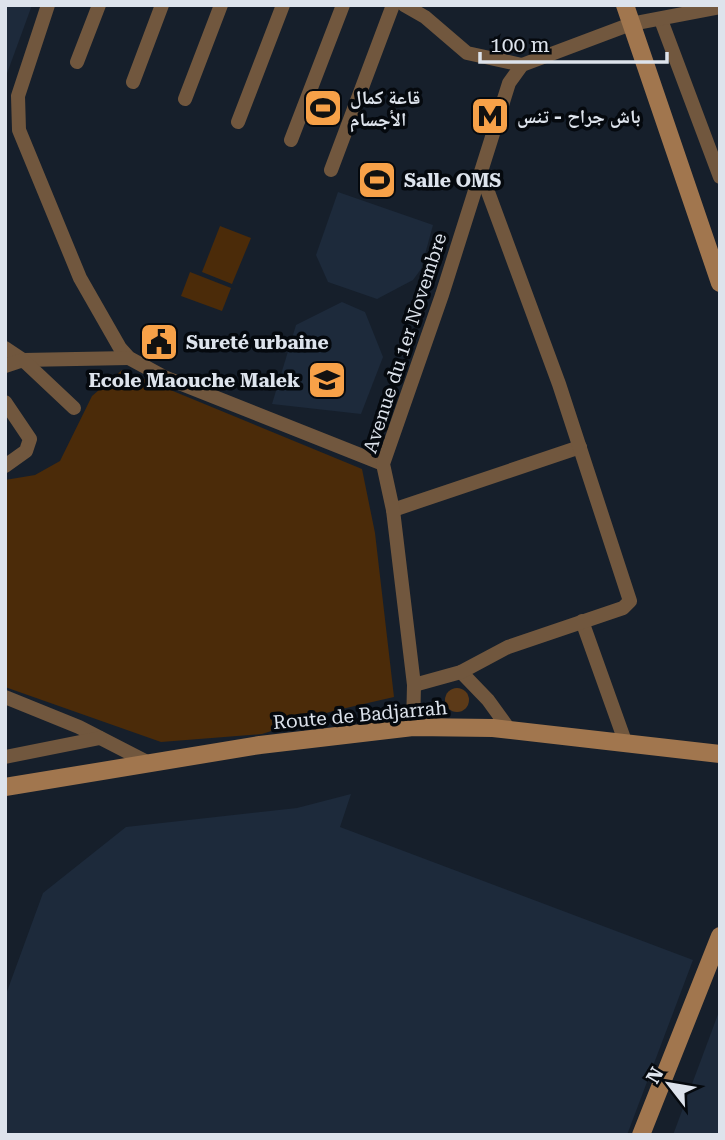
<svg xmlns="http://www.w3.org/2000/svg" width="725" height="1140" viewBox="0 0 725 1140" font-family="'Roboto Serif','Noto Naskh Arabic',serif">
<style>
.built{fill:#1d2a3b}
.green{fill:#4b2b09}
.forest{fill:#5c3a18}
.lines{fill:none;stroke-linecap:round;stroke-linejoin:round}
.minor{stroke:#71573e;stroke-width:14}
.secondary{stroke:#a1764e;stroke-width:18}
.labels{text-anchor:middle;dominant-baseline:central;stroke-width:7;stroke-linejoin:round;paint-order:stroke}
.poi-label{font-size:19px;font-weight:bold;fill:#dde3ec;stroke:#05090e;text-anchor:start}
.street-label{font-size:19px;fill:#dde3ec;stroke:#05090e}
</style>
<rect width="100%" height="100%" fill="#161f2b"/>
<g class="built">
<path d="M5 5H32L5 79Z"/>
<path d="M338 192 433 225 421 269 413 280 377 299 328 282 316 255Z"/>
<path d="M342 302 365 312 383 357 361 414 272 404 296 325Z"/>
<path d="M351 794 340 827 693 960 627 1135H5V997L43 893 126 827 297 808Z"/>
<path d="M720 1009V1135H673Z"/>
</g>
<g class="green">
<path d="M220 226 251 238 232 284 202 272Z"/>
<path d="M190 272 231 288 222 311 181 296Z"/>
<path d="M122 370 362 469 375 533 394 697 333 711 262 734 161 742 5 687V480L35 475 60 461 92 396Z"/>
</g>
<circle class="forest" cx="457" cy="700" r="12"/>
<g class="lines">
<g class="minor">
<path d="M48 5 18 96 19 130 80 278 120 348 129 358 164 377 383 464"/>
<path d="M404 5 425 17 467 53 522 65"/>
<path d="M661 20 720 177"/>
<path d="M77 62 99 5"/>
<path d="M133 82 162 5"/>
<path d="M185 99 221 5"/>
<path d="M238 122 283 5"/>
<path d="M291 140 343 5"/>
<path d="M331 170 393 5"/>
<path d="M5 348 23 360 129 358"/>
<path d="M5 366 23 360 74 408"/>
<path d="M5 402 30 439 26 451 5 466"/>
<path d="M393 510 580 447"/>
<path d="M582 621 626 744"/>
<path d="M461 672 488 700 509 729"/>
<path d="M414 685 461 672 508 647 623 608 630 601 559 384 481 173"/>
<path d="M5 697 79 727 147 762"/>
<path d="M413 727 414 685 393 510 383 464 442 295 509 83 522 65 631 24 720 7"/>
<path d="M5 757 100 738"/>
</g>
<g class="secondary">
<path d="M625 5 720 283"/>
<path d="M5 787 260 745 413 727 493 728 720 754"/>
<path d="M641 1135 720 936"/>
</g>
</g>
<defs>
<symbol id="stadium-square" viewBox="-11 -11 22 22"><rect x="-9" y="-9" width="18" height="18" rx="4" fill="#f7a148" stroke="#05090e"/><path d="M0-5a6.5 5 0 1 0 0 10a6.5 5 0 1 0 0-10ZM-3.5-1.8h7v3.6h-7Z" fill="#111"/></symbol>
<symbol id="metro-square" viewBox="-11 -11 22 22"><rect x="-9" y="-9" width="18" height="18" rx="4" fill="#f7a148" stroke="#05090e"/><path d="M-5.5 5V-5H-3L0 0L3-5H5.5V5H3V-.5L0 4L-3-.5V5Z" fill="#111"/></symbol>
<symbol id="civic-square" viewBox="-11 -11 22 22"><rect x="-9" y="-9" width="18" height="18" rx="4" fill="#f7a148" stroke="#05090e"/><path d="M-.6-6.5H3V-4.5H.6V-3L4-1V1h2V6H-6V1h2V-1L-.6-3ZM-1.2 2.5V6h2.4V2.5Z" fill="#111"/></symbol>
<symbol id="school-square" viewBox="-11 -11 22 22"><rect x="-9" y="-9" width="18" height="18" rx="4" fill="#f7a148" stroke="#05090e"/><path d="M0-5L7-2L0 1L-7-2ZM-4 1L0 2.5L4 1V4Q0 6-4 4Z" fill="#111"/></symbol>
</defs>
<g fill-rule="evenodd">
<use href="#stadium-square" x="301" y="86" width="44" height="44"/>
<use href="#metro-square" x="468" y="94" width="44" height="44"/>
<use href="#stadium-square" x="355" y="158" width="44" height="44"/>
<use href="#civic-square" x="137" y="320" width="44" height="44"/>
<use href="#school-square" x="305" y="358" width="44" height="44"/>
</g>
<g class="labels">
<g class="poi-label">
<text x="350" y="97">قاعة كمال<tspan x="350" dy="22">الأجسام</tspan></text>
<text x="517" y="116">باش جراح - تنس</text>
<text x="404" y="180">Salle OMS</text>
<text x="186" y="342">Sureté urbaine</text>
<text x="300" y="380" text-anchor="end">Ecole Maouche Malek</text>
</g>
<g class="street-label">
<text transform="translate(405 343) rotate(-72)">Avenue du 1er Novembre</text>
<text transform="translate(360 715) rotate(-5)">Route de Badjarrah</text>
</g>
</g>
<rect width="725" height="1140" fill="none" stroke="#dde3ec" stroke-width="14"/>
<g transform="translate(669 1084) rotate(301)" stroke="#05090e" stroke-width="5" paint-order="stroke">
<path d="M0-5L12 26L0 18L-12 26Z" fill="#dde3ec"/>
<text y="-10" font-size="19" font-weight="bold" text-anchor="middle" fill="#dde3ec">N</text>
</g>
<path d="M480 52v10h187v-10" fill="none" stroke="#dde3ec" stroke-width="3.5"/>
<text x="490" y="52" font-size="21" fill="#dde3ec" stroke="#05090e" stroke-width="5" paint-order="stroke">100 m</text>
</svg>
